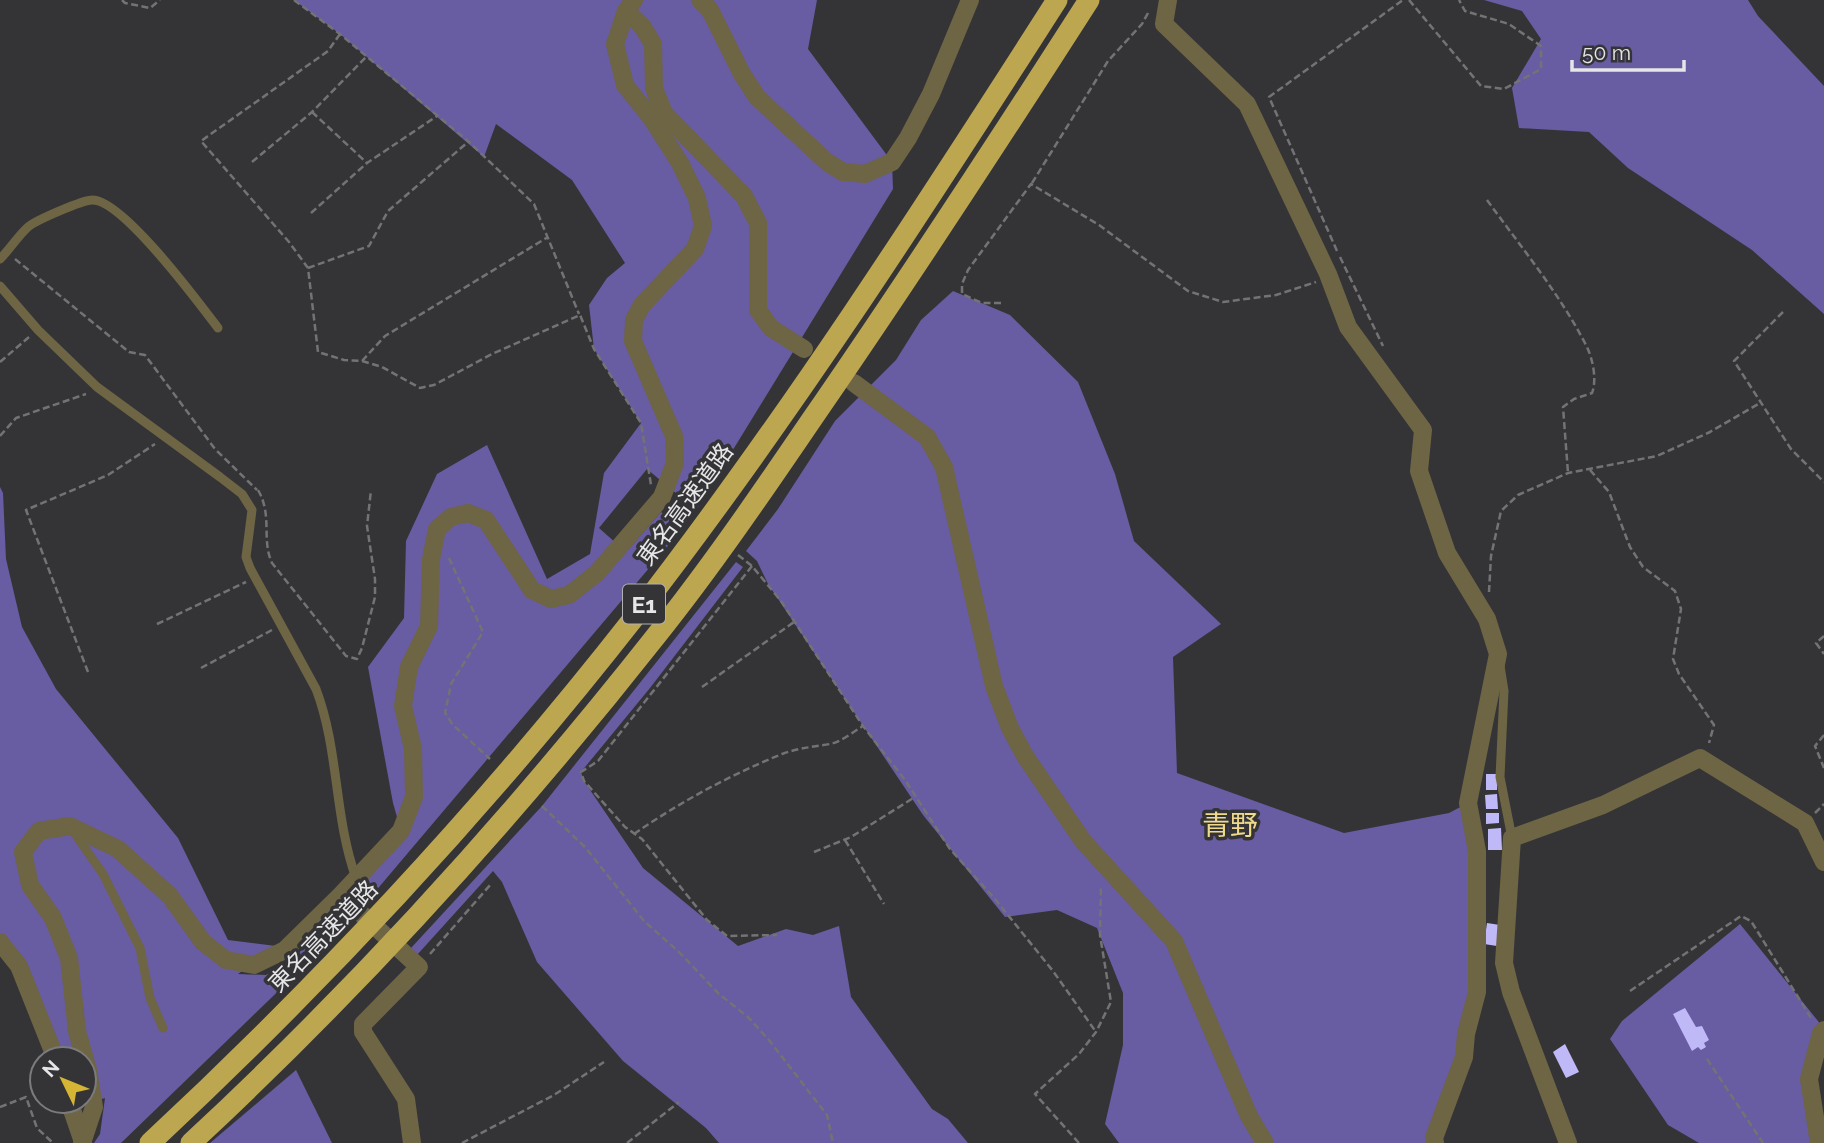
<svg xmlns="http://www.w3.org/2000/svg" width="1824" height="1143" viewBox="0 0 1824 1143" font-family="Raleway,'Noto Sans JP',sans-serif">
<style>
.forest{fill:#685ca2}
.building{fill:#c0b9f7}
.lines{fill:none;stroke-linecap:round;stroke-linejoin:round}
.path{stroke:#737375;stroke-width:2.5;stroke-dasharray:7 3.5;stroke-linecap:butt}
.lane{stroke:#6e6544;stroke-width:9}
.street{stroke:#6e6544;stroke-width:18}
.highway{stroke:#bda650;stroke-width:21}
.labels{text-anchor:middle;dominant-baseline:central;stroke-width:7;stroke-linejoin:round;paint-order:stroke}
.shield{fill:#343437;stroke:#b1b0b2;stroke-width:2}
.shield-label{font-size:23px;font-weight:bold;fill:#e6e5e7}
.street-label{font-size:24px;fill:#e6e5e7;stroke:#343437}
.quarter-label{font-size:28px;fill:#efd98c;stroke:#343437}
</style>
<rect width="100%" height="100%" fill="#343437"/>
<g class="forest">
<path d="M294 0H817L808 49 892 162 893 189 696 510 647 469 599 528 626 552 661 512 683 528 363 906 353 895 401 831 393 803 368 667 404 618 406 541 437 474 487 445 547 579 590 554 604 473 641 423 594 349 589 305 607 278 625 263 572 180 496 124 484 157 340 34Z"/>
<path d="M1484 0H1748L1758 16 1824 86V314L1752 250 1628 168 1589 132 1519 128 1512 88 1541 39 1522 11Z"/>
<path d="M953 291 1010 315 1078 382 1115 474 1134 541 1221 624 1173 657 1177 773 1344 833 1449 813 1468 803 1482 976 1435 1143H1119L1105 1124 1123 1045V993L1097 928 1057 910 1005 917 923 815 768 584 757 561 746 551 778 509 835 421 896 360 921 320Z"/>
<path d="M0 487 3 493 6 559 22 627 56 689 178 838 228 940 276 946 238 974 266 975 289 963 343 907 355 917 121 1143H94L100 1134 105 1098 73 1108 70 1101H84V1059H53L0 943Z"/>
<path d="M736 562 743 567 650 688 581 772 584 781 643 868 738 946 786 929 813 935 839 926 851 997 932 1109 948 1119 968 1143H719L706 1128 623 1061 537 962 502 882 493 871 417 955 411 948 542 806Z"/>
<path d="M1740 924 1822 1026 1813 1064 1821 1143H1699L1668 1125 1610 1039 1622 1021Z"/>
<path d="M296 1070 332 1143H210Z"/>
</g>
<g class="building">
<rect x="1486" y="774" width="11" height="16"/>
<path d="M1497 794 1498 809H1486L1485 795Z"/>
<path d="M1486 813H1499V823L1486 824Z"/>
<path d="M1501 828 1502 850H1488V829Z"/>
<path d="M1487 923 1500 925 1497 946 1484 944Z"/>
<path d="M1685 1008 1696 1027 1702 1026 1709 1040 1704 1043 1706 1047 1701 1050 1698 1047 1692 1051 1673 1014Z"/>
<path d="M1565 1044 1579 1072 1566 1078 1553 1052Z"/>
</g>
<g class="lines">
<g class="path">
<path d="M122 0 125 3 150 8 160 0"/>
<path d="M294 0 340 34 469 142 534 204 579 314"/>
<path d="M1409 0 1481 86 1504 89 1541 69V46L1509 24 1465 11 1459 0"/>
<path d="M340 34 328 51 201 141 289 242 308 268 318 352 344 360 362 361 382 367 420 388 434 385 492 354 580 315 594 349 641 423 651 485"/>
<path d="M312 112 367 163"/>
<path d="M252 162 312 112 367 56"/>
<path d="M1032 183 1108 61 1142 24 1148 13"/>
<path d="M1487 200C1521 247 1560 294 1587 347 1593 360 1597 380 1592 393L1574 399 1563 407 1568 473"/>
<path d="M311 213 367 163 437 116"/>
<path d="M1337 251 1269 97 1403 0"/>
<path d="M1340 257 1383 346"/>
<path d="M15 259 129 352 145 355 215 449 257 490"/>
<path d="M308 268 369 246 388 211 468 142"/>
<path d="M1001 303H982L962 294V284L968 270 1031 184 1099 225 1188 291 1223 302 1276 295 1316 282"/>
<path d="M1783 312 1734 361 1791 449 1824 482"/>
<path d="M362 361 385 336 548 237"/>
<path d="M0 362 29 337"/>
<path d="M0 436 16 418 86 394"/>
<path d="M1590 470 1609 492 1630 547 1643 567 1675 591 1681 609 1673 659 1679 674 1714 725 1709 743"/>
<path d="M258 490C273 516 261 539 272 563L346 656 357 659 362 648 375 597V579L367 526 371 490"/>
<path d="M674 506 688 517"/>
<path d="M738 555 752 566 781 601 863 726 905 780 950 849 995 899 1053 971 1096 1032"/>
<path d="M449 558 483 632 451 684 445 713 453 725 490 759"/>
<path d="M752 566 598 761 581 772 584 781 625 827 642 839 707 920 727 936 777 935"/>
<path d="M1489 592 1491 556 1501 511 1518 495 1568 473 1657 456 1710 432 1760 403"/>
<path d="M157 624 246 582"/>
<path d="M1824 636 1816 643 1824 654"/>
<path d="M201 668 272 630"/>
<path d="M88 672 26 510 108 475 155 444"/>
<path d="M702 687 794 622"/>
<path d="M1824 735 1815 746 1824 768"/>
<path d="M542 806 585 847 644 921 679 952 719 994 748 1017 769 1040 827 1115 833 1143"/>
<path d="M1815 813 1824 804"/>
<path d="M634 834C680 802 730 775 782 754 798 748 813 747 830 744 841 742 853 732 863 726"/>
<path d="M845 840 884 904"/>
<path d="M814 852 851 837 915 797"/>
<path d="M430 954 491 884"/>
<path d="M1630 991 1741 916 1751 921 1811 1018"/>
<path d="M1707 1059 1763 1143"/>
<path d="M0 1107 26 1097 37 1128 53 1143"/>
<path d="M462 1143 554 1095 604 1062"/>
<path d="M627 1143 679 1102"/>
<path d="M1079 1143 1035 1094 1079 1054 1096 1032 1111 1002 1100 935 1101 885"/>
</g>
<g class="lane">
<path d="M0 259C10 249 18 236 28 227 36 220 83 200 92 200 122 199 199 303 218 328"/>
<path d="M0 286 38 330 97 387 220 477 242 494 252 510 246 557 250 568 316 689C339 749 334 817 356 878"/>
<path d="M1500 666 1504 691 1500 777 1512 838"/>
<path d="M73 831 103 874 140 948 150 998 163 1028"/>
</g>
<g class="street">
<path d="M700 0 710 10 742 74 757 97 827 162 843 172 865 174 892 162 908 138 931 94 970 0"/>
<path d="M1168 0 1164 24 1247 104 1328 274 1348 327 1423 430 1419 471 1447 553 1487 619 1498 654 1468 803 1477 851V992L1466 1034 1464 1057 1434 1138 1435 1143"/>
<path d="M626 11 642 26 653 44 654 88 664 113 744 196 758 223V310L771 328 804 349"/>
<path d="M854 383 927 437 944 467 994 686 1010 728 1025 756 1083 841 1174 941 1249 1116 1265 1143"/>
<path d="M341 895 419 967 363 1024V1032L406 1099 412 1143"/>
<path d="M0 942 19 966 56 1059"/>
<path d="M69 1101 83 1142"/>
<path d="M82 1143 94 1107 88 1070 77 1031 69 958 53 918 30 885 23 852 39 831 70 826 118 849 170 896 203 942 226 960 254 965 285 950 341 895 401 831 414 797 413 749 403 706 409 667 429 626 431 559 437 529 451 517 468 513 486 520 532 590 551 599 569 595 597 573 662 497 675 463 674 436 633 341 634 320 642 305 695 249 703 226 697 198 680 163 652 119 625 85 615 44 626 11 634 0"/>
<path d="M1568 1143 1511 992 1504 963 1512 838 1603 805 1700 758 1805 823 1824 862"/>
<path d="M1819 1143 1809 1079 1821 1033 1824 1030"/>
</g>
<g class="highway">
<path d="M150 1143C325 980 485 808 633 619 786 422 922 211 1057 0"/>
<path d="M191 1143C359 987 514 816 656 636 711 567 761 494 810 422 906 283 998 142 1089 0"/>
</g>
</g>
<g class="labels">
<rect class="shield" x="623" y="584.5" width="42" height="39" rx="5"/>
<g class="shield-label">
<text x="644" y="604">E1</text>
</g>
<g class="street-label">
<text transform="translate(685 504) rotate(-54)">東名高速道路</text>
<text transform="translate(323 936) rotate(-46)">東名高速道路</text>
</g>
<g class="quarter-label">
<text x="1230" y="825">青野</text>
</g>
</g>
<g transform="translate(63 1080) rotate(313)"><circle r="33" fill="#343437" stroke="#7b7b7d" stroke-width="2"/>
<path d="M0-5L12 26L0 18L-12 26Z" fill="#d5b534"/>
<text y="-10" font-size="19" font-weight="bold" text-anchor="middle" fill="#e6e5e7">N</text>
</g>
<path d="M1572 60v10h112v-10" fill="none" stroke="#e6e5e7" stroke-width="3.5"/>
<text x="1582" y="60" font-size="21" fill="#e6e5e7" stroke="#343437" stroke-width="5" paint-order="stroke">50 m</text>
</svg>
